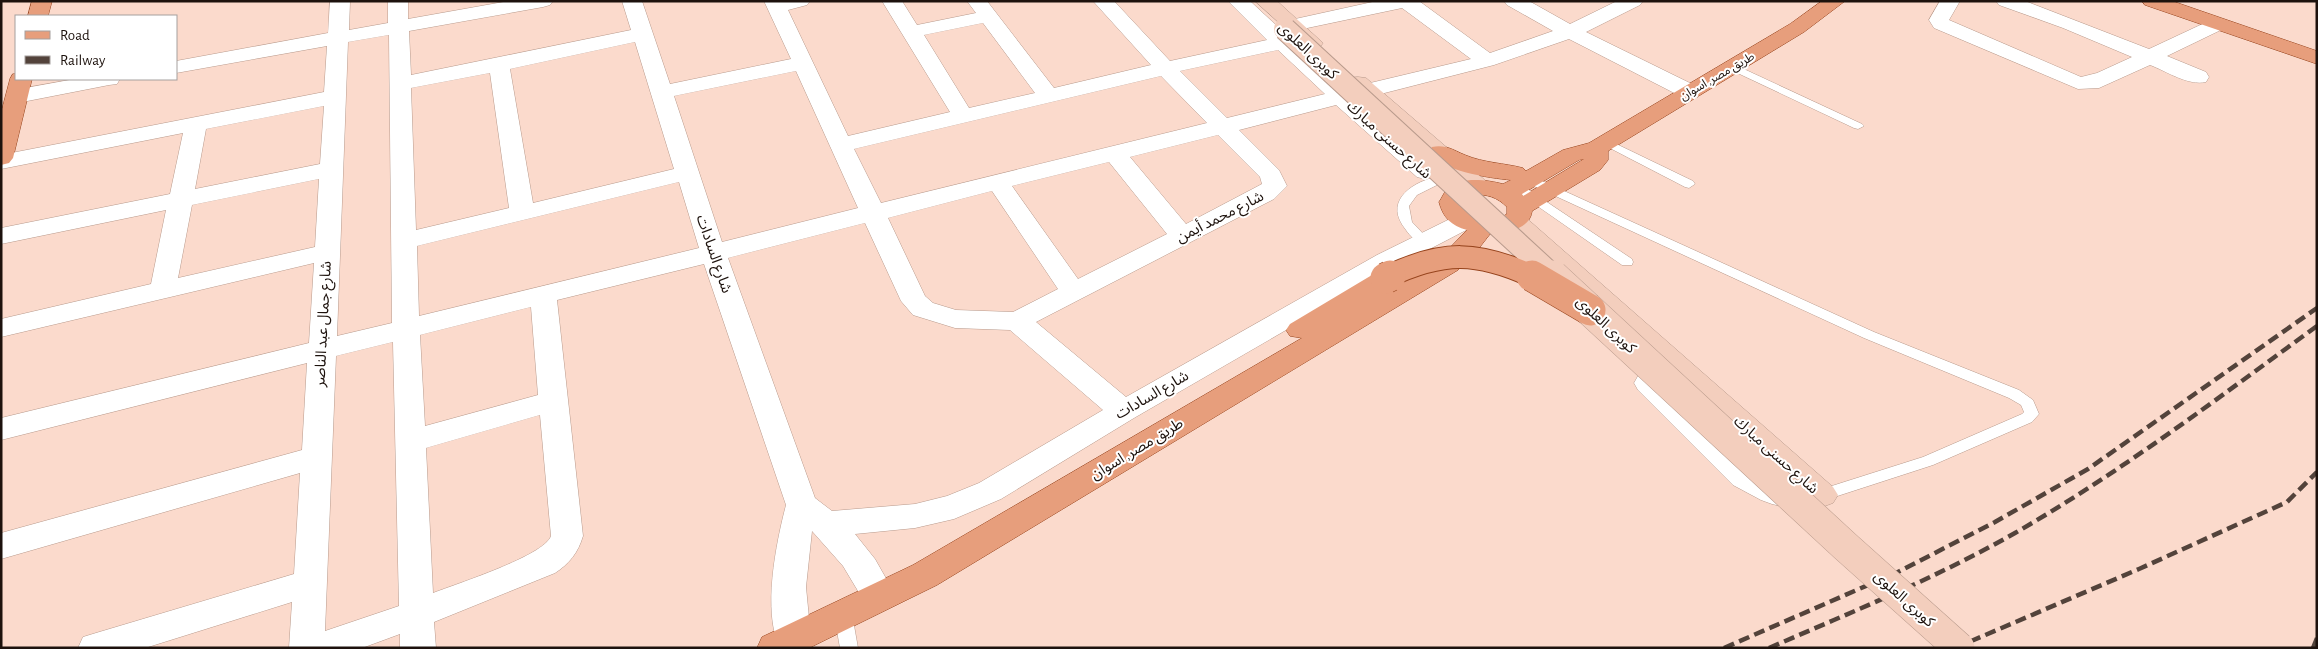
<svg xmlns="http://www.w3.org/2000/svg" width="2318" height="649" viewBox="0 0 2318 649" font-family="'Alegreya Sans','Noto Sans Arabic',sans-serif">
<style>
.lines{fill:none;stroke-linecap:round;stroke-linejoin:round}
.service-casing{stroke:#b89a8c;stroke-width:1}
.minor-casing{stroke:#b89a8c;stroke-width:1}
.secondary-casing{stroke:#b89a8c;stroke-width:1}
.primary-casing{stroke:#96431c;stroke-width:1}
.service{fill:#fff;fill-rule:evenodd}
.minor{fill:#fff;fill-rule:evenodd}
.secondary{fill:#f3cebd;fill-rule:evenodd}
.primary{fill:#e79e7c;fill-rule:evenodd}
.rail{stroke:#53433b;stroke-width:4.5;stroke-dasharray:11 5.5;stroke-linecap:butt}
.secondary-bridge-far1-casing{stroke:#b89a8c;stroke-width:24;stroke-linecap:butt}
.secondary-bridge-casing{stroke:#b89a8c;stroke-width:32;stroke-linecap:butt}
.primary-bridge-far1-casing{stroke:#96431c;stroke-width:24;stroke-linecap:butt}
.primary-bridge-casing{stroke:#96431c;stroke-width:32;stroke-linecap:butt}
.secondary-bridge-far1{stroke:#f3cebd;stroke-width:22}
.secondary-bridge{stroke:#f3cebd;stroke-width:31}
.primary-bridge-far1{stroke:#e79e7c;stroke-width:22}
.primary-bridge{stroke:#e79e7c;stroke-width:31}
.labels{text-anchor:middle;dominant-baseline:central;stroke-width:4;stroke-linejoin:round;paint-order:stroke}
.far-street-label{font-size:12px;fill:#1d120d;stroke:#fff}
.street-label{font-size:15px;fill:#1d120d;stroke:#fff}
</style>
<rect width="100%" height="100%" fill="#fbdacc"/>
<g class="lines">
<defs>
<g id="service">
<path d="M1733 64 1862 124 1864 126 1858 129 1854 128 1729 69V65Z"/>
<path d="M1606 139 1693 181 1695 184 1689 188 1685 187 1602 144 1600 142 1602 140Z"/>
<path d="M1529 175 1874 332 2019 390 2033 400 2039 414 2032 422 1933 465 1822 501 1816 499 1814 495 1816 491 1923 457 2022 414 2024 412 2021 405 2009 398 1864 338 1525 182 1523 179Z"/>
<path d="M1435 177 1439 178 1441 181 1439 184 1417 195 1409 206 1412 222 1430 241 1424 245C1417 243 1410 236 1406 230 1384 203 1408 184 1435 177Z"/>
<path d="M1517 182 1632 259 1633 262 1632 265H1622L1513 189 1511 186Z"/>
<path d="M843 607 849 609 852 614 858 648H840L834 614 837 609Z"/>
</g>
<g id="minor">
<path d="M330 1H350L349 30 388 23V1H408V19L509 1H553L550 5 543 7 409 31 411 75 631 30 622 1H642L670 84 791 59 764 1H810L807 5 788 10 848 136 950 112 882 1H902L917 25 976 13 967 1H987L1054 88 1151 65 1093 1H1114L1170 61 1267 40 1228 1H1250L1345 89 1471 59 1402 8 1293 31 1286 29 1283 25 1286 21 1377 1H1419L1490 53 1553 31 1507 5 1504 1H1529L1570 24 1617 1H1643L1640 5 1586 32 1698 87 1701 92 1698 97 1690 99 1682 97 1569 39 1494 65 1357 100 1433 167 1437 172 1433 177 1425 179 1417 177 1336 105 1239 130 1279 170 1287 186 1274 199 1036 322 1126 397 1377 255 1456 216 1465 214 1474 216 1477 221 1474 226 1395 267 1134 418 1001 499 954 519 915 528 855 534 875 559 896 596 891 606 879 610 867 606 843 566 812 531 806 587 811 639 806 648H780C762 612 776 543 786 505L704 264 557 300 583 536C578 553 569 564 555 573L434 622 436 648H400V634L362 648H289L292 602 145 648H78L83 637 96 633 294 574 300 473 1 559V533L302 450 307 363 1 440V418L309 343 314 263 1 337V319L151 284 166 210 1 244V228L170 194 183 133 1 169V155L324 92 327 46 176 73V61L328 33ZM983 23 1035 93 969 108 924 35ZM389 35 392 323 337 336 348 42ZM635 42 674 169 533 203 510 69ZM1278 50 1325 94 1227 118 1180 71ZM796 71 858 208 722 242 674 96ZM490 73 509 208 416 230 411 88ZM1161 76 1207 123 881 203 854 149ZM324 106 320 164 195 189 206 129ZM1218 135 1260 177 1262 184 1186 224 1130 157ZM1109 162 1167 234 1078 279 1012 186ZM319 179 315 247 178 278 192 205ZM679 182 699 248 419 316 417 246ZM992 191 1058 289 1013 312 956 310 933 303 925 296 888 218ZM865 223 901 301 913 315 955 328 1010 330 1103 410 979 483 947 496 915 504 832 511 815 498 728 258ZM531 307 538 395 425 426 420 335ZM393 342 399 606 325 631 336 356ZM540 415 551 536C544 556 456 584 433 593L426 448Z"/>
<path d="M1940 1H1960L1949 20 2081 77 2097 73 2132 57 2063 28 1999 5 1996 1H2025L2149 49 2211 20 2218 18 2225 20 2228 24 2225 28 2167 56 2206 72 2209 77 2206 82C2188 86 2166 71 2150 65L2099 88 2078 89 1934 28 1929 20Z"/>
<path d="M75 79H120L117 84 109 85 17 103 9 101 6 96 9 91Z"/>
<path d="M1648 373 1658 376 1755 469 1780 482 1805 489 1810 497 1805 505 1794 509 1772 504 1761 500 1733 485 1638 390 1634 383 1638 376Z"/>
</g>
<g id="secondary">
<path d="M1255 1H1277L1323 43 1320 47 1313 49 1306 47Z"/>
<path d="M1358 77 1366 78 1487 182 1490 187 1487 192 1478 194 1469 192 1350 88 1347 83 1350 78Z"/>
<path d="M1515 214 1524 216 1833 487 1838 495 1833 503 1822 507 1811 503 1506 226 1503 221 1506 216Z"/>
</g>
<g id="primary">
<path d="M32 1H52L48 16H28Z"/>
<path d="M1822 1H1845L1804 32 1608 151V160L1600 170 1532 211C1530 230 1505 233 1490 234L1476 252 1458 270 937 585 809 648H757L762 637 913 565 1302 338 1290 336 1286 330 1290 324 1377 272 1386 270 1395 272 1399 278 1395 284 1384 291 1440 258 1467 230C1451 226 1443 217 1439 202 1442 198 1444 192 1448 188 1462 176 1487 180 1503 184L1511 180C1489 178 1441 171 1428 152L1432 147C1445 144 1453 150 1465 155 1484 163 1504 163 1523 168L1526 171 1563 150 1589 143 1790 24ZM1584 159 1523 196 1522 194 1579 160ZM1474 195C1487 194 1497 197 1507 207V214C1492 224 1469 220 1463 202L1466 198Z"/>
<path d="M2142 1H2172L2317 51V64L2145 5Z"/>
<path d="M13 74H16V79H32L13 158 9 163 1 165V113L10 79Z"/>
</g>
</defs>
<use href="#service" class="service-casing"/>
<use href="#minor" class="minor-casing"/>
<use href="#secondary" class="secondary-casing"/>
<use href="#primary" class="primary-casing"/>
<use href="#service" class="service"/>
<use href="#minor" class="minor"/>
<use href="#secondary" class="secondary"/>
<use href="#primary" class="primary"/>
<g class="rail">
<path d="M1724 648 1898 572 1995 522 2088 469 2317 308"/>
<path d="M1769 648C1852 612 1936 578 2015 533 2121 472 2218 398 2317 326"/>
<path d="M1955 648 2139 569 2287 502 2317 472"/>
<path d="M2313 648 2317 638"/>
</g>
<defs>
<path id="secondary-bridge-far1" d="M1285 29 1554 277"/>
<path id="secondary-bridge" d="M1553 276 1845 546 1959 648"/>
<path id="primary-bridge-far1" d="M1387 277C1443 250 1478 251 1534 277"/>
<g id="primary-bridge">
<path d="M1532 276 1590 310"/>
<path d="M1386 278 1390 276"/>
</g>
</defs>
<use href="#secondary-bridge-far1" class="secondary-bridge-far1-casing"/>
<use href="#secondary-bridge" class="secondary-bridge-casing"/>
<use href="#primary-bridge-far1" class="primary-bridge-far1-casing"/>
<use href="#primary-bridge" class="primary-bridge-casing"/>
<use href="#secondary-bridge-far1" class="secondary-bridge-far1"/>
<use href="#secondary-bridge" class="secondary-bridge"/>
<use href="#primary-bridge-far1" class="primary-bridge-far1"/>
<use href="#primary-bridge" class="primary-bridge"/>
</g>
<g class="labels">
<g class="far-street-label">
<text transform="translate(1717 76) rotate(-30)">طريق مصر, اسوان</text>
</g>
<g class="street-label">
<text transform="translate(1308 51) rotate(43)">كوبرى العلوى</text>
<text transform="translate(1389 140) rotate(42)">شارع حسنى مبارك</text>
<text transform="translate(1220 217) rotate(-27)">شارع محمد أيمن</text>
<text transform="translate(714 254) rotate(71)">شارع السادات</text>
<text transform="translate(323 324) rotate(-87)">شارع جمال عبد الناصر</text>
<text transform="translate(1606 325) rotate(43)">كوبرى العلوى</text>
<text transform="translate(1152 395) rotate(-30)">شارع السادات</text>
<text transform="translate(1137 449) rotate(-31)">طريق مصر, اسوان</text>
<text transform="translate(1776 455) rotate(42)">شارع حسنى مبارك</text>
<text transform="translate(1904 599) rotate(42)">كوبرى العلوى</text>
</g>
</g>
<rect width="2318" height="649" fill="none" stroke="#1d120d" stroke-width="5"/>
<rect x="15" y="15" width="162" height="65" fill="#ffffff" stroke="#a5a09e"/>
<rect x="25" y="31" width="25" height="8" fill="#e79e7c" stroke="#a5a09e"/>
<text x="60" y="40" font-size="15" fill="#1d120d">Road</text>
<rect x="25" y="56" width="25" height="8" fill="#53433b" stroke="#a5a09e"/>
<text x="60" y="65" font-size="15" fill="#1d120d">Railway</text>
</svg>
